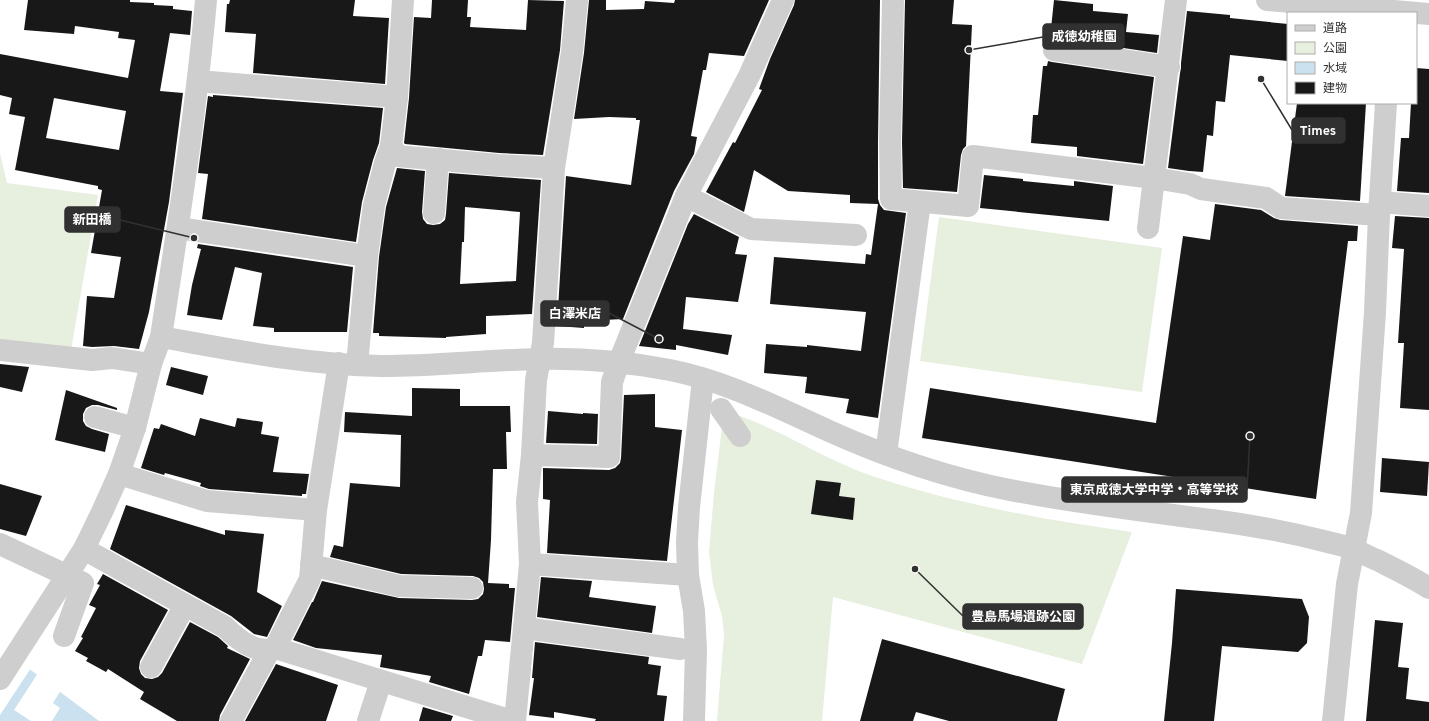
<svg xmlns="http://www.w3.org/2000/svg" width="1429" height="721" viewBox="0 0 1429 721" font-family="Overpass,'Noto Sans JP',sans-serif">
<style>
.green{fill:#e7efdf}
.water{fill:#cbe1ef}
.pier{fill:#fff}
.building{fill:#181818;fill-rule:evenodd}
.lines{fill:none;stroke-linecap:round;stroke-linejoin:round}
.minor{stroke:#cecece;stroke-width:22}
.leader{fill:none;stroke:#313131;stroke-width:1.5}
.callout-dot{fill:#313131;stroke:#fff;stroke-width:1.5}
.callout{fill:#313131;stroke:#313131;stroke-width:1.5}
.callout-label{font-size:13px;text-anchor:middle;font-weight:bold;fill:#fff}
</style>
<rect width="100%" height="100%" fill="#fff"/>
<g class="green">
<path d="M0 153 7 183 98 195 71 350 0 343Z"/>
<path d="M939 217 1162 248 1142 392 920 361Z"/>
<path d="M740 416C755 421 768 428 782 434 811 449 841 465 872 476 957 504 1044 520 1132 532L1082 664 833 597 822 721H717L724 634 722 616 713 585 709 552 714 493 722 427 734 423Z"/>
</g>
<path class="water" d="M0 647 99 721H0Z"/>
<g class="pier">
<path d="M0 645 31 668 0 715Z"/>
<path d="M38 673 61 690 53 703 60 708 52 721H31L14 710Z"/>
</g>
<g class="building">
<path d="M28 0H130V2L154 3V5L173 6V9L192 11 190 35 170 33 160 91 183 93 169 202 149 312 139 349 114 346 92 347 83 346 87 296 114 298 121 257 91 253 102 190 98 189V186L15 170 25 117 9 114 12 98 0 95V54L128 78 135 40 118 38 119 32 75 26 74 34 24 30ZM54 98 126 111 119 150 46 138Z"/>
<path d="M230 0H355L353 16 389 18 385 84 253 73 256 34 225 32 227 4H229Z"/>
<path d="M432 0H468L467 17H471L470 27 526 30 528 0 564 1 560 50 543 155 499 153 405 144 404 143 409 98 414 17 431 18Z"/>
<path d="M589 0H606V10L644 9 645 1 674 3 675 0H769L744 56 709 53 706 70H703L691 136 697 137 694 154 674 191 623 319 584 321V328L557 326 566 176 631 185 640 120H636V118L609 117 574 119 584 53Z"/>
<path d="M795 0H880L878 142V199L880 205 884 210 906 213 878 418 846 413 849 399 805 393 807 377 764 373 766 344 807 347V345L861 351 866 312 770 304 774 257 865 264 866 254 871 255 878 204 850 203V195L788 191 754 170 744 212 706 192 733 142 735 143 762 90 759 89 770 59 794 5Z"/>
<path d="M905 0H954L952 24 972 25 966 146 963 149 961 155 957 192 903 188 902 142Z"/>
<path d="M1054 0 1093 4V11L1128 14 1126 32 1159 35 1157 53 1056 38H1050Z"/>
<path d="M1187 11 1230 15V18L1288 24V61L1230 55 1225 102 1216 101 1213 136 1207 135 1203 172 1189 171 1168 168 1180 73 1181 68V63Z"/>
<path d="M1048 61 1052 62 1154 77 1143 164 1077 156V147L1031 143 1033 115H1038L1043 66H1047Z"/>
<path d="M1416 68 1429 69V193L1397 191 1401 138H1409L1411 103H1416Z"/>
<path d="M213 95 383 108 379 143 373 160 362 202 356 242 202 219 208 174 198 173 208 96 213 97Z"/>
<path d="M1297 103H1366L1360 201 1285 196Z"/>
<path d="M397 168 425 171 422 212 423 219 427 224 433 225 440 224 445 220 446 214 449 173 541 180 532 314 486 316V334L446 337V338L379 336V333H373L379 257 386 207ZM465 207 520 212 516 281 460 284 462 242H464Z"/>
<path d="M984 175 1023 179V181L1074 186V181L1113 186 1109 221 980 208Z"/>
<path d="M1215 204 1261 210 1274 218 1280 220 1358 226 1357 241H1348L1316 499 922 438 930 388 1156 423 1183 236 1210 240Z"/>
<path d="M694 214 739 237 735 254 747 255 738 302 686 297 683 329 732 335 728 355 676 345V350L639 346 688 224Z"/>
<path d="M1395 216 1429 218V410L1400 408 1404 343H1398L1404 249 1392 248Z"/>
<path d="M198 244 353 267 347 332H274V328L253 326 262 273 235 267 222 320 187 315 192 285 201 249 197 248Z"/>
<path d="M0 364 29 367 22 392 0 387Z"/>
<path d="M171 367 208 376 203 395 166 385Z"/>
<path d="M412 388 460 389V406H510L511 432H506L507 469H493L491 540 488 583 509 584V588H515L510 642 485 640 482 656H478L469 694 429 682 431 676 380 667 382 655 316 648 293 640 312 602H313L322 581 399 598 472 600 478 599 483 594 484 589 483 582 479 578 473 576 401 574 330 557 334 545 343 547 350 483 400 487 401 435 344 432 345 412 412 416Z"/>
<path d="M66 390 117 408V410L98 405H92L86 408 83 414V421L86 426 92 429 109 434 105 452 55 440Z"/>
<path d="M655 394V427L682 430 667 561 547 553 550 500 543 499V468L609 470 615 468 620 463 621 458 624 395Z"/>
<path d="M548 411 583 414V413L598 414 597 444 546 443Z"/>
<path d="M200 418 235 427 237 418 263 422 261 434 279 437 273 472 309 474 306 494H302V496L209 489 200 486 201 483 165 473 164 475 141 468 154 428 159 429 161 424 195 436Z"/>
<path d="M1382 458 1429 462 1427 496 1380 492Z"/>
<path d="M816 480 841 483 839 496 855 498 853 520 811 514Z"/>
<path d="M0 484 42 496 26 536 0 529Z"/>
<path d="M126 505 225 535V530L264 534 257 592 282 606 267 637 254 634 231 616 110 549Z"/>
<path d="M103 574 168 610 140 661 139 668 141 674 145 678 152 679 158 677 162 673 190 622 218 637 228 646 227 648 250 659 220 715 219 721H177L140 699 144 692 108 669 106 672 86 661 88 658 75 651 83 638 81 637 96 608 89 605 100 585 97 584Z"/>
<path d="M541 577 592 581 589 597 656 606 652 633 537 617Z"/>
<path d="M1176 589 1302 599 1309 617 1307 643 1298 652 1222 646 1214 721H1164L1172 643Z"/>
<path d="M1375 620 1403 623 1398 667 1409 668 1406 699 1429 702V721H1366Z"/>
<path d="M882 639 1065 689 1057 721H949L916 712 913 721H860Z"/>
<path d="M535 642 649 657 648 664 661 666 657 695 667 696 664 721H595L596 719 554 712V718L529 715 534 678H532Z"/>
<path d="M276 664 338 685 326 721H245Z"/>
<path d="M423 707 453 716 451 721H419Z"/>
</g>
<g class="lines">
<g class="minor">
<path d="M893 0 890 142 891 199 968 206 973 156 1154 178 1176 0"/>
<path d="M1267 0 1429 14"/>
<path d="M1054 50 1169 67"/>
<path d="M198 81 397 97"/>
<path d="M391 146 398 156 498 165 554 168"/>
<path d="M686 196 751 229 856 235"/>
<path d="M1380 202 1429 206"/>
<path d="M434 213 438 159"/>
<path d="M178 228 367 256"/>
<path d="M1148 228 1154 178 1190 184 1201 189 1266 198 1281 208 1379 215"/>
<path d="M161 337C234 350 307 365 382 366 435 366 487 360 540 359 584 358 627 362 670 370 726 381 778 408 829 431 887 457 948 478 1010 490 1077 503 1144 511 1212 520 1251 525 1289 532 1328 542 1336 544 1345 546 1353 549 1361 552 1369 557 1377 560 1395 569 1412 577 1429 588"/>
<path d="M0 350 92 360 112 358 151 364"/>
<path d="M357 365 367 256 374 205 385 163 391 146 397 97 403 0"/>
<path d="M721 409 740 436"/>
<path d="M95 417 135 428"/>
<path d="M886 454 920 202"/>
<path d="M532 455 609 457 612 382 619 362 686 196 749 76 783 0"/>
<path d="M119 474 207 501 316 510"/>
<path d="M0 544 83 583 64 636"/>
<path d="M84 549 225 627C238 640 257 655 275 648L512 721"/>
<path d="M530 564 688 575"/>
<path d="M311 565 399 586 472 588"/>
<path d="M524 628 680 649"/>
<path d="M275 648 310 579 316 510 339 363"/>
<path d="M151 667 185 605"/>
<path d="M0 679 84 549 102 512 119 474 135 428 151 364 161 337C178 225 196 113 206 0"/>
<path d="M231 721 269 651"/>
<path d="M368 721 381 681"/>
<path d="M515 721 530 564 527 502 532 455 536 380 543 343 554 168 572 52 577 0"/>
<path d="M694 721 696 650 694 611 688 575 687 542 689 507 703 379"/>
<path d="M1333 721 1347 584 1361 513 1375 312 1379 215 1386 103"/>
</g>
</g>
<path class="leader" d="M969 50L1043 37M1261 79L1292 130M194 238L120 220M659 339L609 313M1250 436L1247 490M915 569L963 616"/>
<g class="callout-dot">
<circle cx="969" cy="50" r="4"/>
<circle cx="1261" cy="79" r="4"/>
<circle cx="194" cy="238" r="4"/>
<circle cx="659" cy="339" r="4"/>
<circle cx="1250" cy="436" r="4"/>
<circle cx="915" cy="569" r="4"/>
</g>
<g class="callout">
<rect x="1043" y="24" width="81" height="25" rx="4"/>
<rect x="1292" y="118" width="53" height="25" rx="4"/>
<rect x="65" y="207" width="55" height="25" rx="4"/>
<rect x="541" y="301" width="68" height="25" rx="4"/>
<rect x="1062" y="477" width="185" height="25" rx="4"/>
<rect x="963" y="604" width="120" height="25" rx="4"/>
</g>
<g class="callout-label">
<text x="1084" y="41">成徳幼稚園</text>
<text x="1318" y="135">Times</text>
<text x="92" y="224">新田橋</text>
<text x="575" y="318">白澤米店</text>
<text x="1154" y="494">東京成徳大学中学・高等学校</text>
<text x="1023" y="621">豊島馬場遺跡公園</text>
</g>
<rect x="1287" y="12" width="130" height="92" fill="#ffffff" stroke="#adadad"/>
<rect x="1295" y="25" width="20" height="6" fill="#cecece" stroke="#adadad"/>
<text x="1323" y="32" font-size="12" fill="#313131">道路</text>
<rect x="1295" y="42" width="20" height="12" fill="#e7efdf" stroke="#adadad"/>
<text x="1323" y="52" font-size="12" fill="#313131">公園</text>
<rect x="1295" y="62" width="20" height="12" fill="#cbe1ef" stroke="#adadad"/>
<text x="1323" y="72" font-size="12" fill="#313131">水域</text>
<rect x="1295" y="82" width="20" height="12" fill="#181818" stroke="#adadad"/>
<text x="1323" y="92" font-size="12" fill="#313131">建物</text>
</svg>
